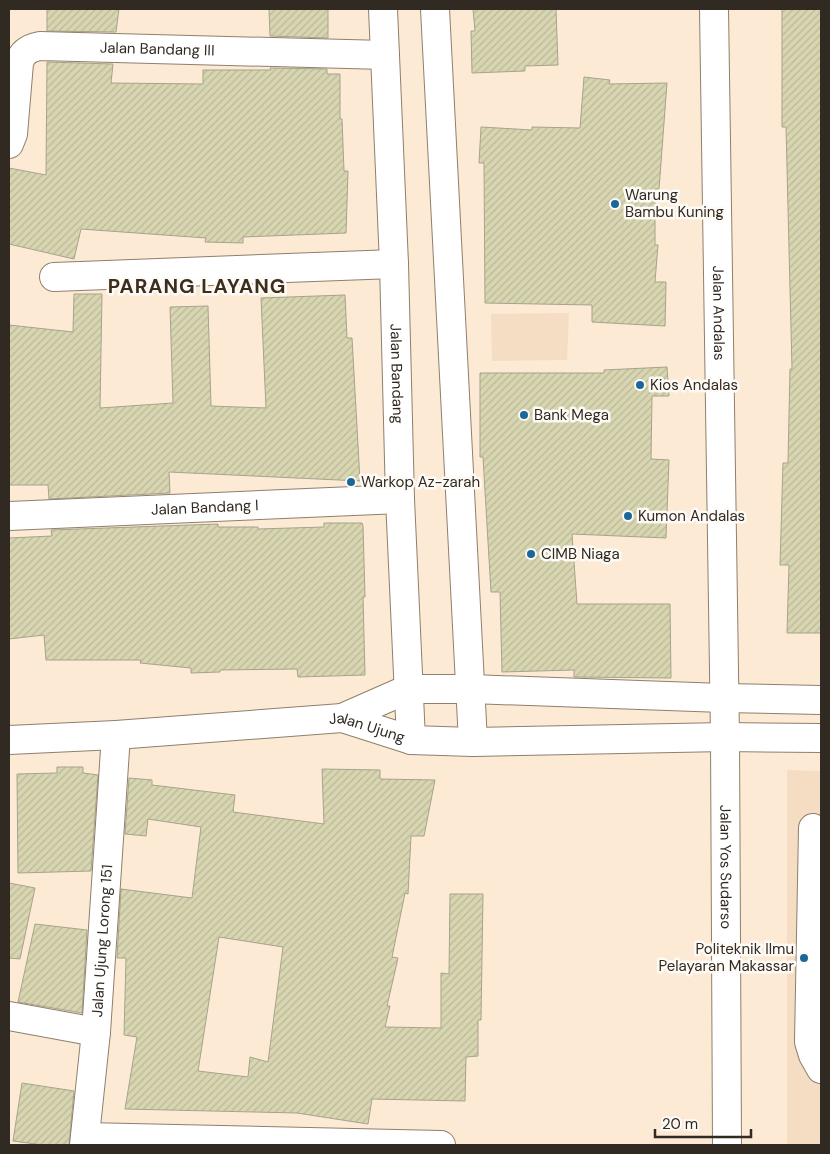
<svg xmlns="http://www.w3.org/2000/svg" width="830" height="1154" viewBox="0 0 830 1154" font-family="'DM Sans',sans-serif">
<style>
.built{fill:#f4ddc3}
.building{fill:url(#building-hatch);stroke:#a5a48c;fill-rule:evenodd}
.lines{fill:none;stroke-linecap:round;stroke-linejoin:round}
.minor-casing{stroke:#8f7f6c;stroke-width:30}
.major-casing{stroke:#8f7f6c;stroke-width:30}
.minor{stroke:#fff;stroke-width:28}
.major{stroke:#fff;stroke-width:28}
.poi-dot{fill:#1a679a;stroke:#fefaf6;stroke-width:2}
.labels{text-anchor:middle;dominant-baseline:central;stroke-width:5;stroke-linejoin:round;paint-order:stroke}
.street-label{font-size:15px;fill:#302a22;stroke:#fefaf6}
.poi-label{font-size:15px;fill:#302a22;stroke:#fefaf6;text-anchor:start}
.district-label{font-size:20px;font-weight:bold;letter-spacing:1px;fill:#3c2e1d;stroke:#fefaf6}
</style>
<defs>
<pattern id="building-hatch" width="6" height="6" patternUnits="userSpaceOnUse" patternTransform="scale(1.25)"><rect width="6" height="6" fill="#d8d6b1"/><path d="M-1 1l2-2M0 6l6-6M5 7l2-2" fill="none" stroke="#bab898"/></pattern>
</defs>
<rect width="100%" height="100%" fill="#fdead5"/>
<g class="built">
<path d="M569 313 567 360 492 361 491 314Z"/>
<path d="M787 770 821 771V1145H787Z"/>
</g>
<g class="building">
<path d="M47 9H119L116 32 47 31Z"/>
<path d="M269 9H328V38L270 36Z"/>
<path d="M473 9H556L558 65 525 66V71L472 73 471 31H475Z"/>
<path d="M782 9H821V633H787L789 565H780L783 463H788L790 369H792L786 127H782Z"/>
<path d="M47 62 113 64 111 83 203 84V70H271L270 68 327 69V74H340V119H342L344 171H348L346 233 243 237V243L205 242 206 238 81 229 74 259 9 244V168L46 175Z"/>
<path d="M584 77 610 80 609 84 667 83 659 189H655V245H658L655 282H666L665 326 592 322V305L485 303 484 163H479L481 127 532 130V127L580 128Z"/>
<path d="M74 294H102L100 408 173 403 170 307 208 306 211 406 266 408 261 298 345 295 347 338H352L360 481 169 472 170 493 49 499 48 485H9V325L73 332Z"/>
<path d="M667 367 669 396H652L651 459 669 460 666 538 572 534 577 604H670L671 678 574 677V670L502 672 500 592H491L483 457H480V373H604V370Z"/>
<path d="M324 523H362L363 526 365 597H363L365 675 298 677 297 669 220 670V672L191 673V668L140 663 141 660H46L44 635 9 639V538L52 536 51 530 218 524V527H258V529L324 527Z"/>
<path d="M57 767H83V773L98 775 91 871 18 873 17 774 57 773Z"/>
<path d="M322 769 380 770V779L435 780 424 836H411L408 894 405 893 392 957 398 958 387 1006H390L385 1027 441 1028V973L449 974 450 894H483L481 1020H478V1056L466 1057 465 1101 372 1099 368 1124 297 1113 125 1109 137 1037 124 1035 126 958H117L121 889 192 898 201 827 148 819 146 836 125 834 129 778 152 780V785L235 795 233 812 324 824ZM219 937 283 947 268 1062 250 1057 248 1077 198 1071Z"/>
<path d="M9 883 35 888 20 959 9 958Z"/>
<path d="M35 924 87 930 82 1013 18 1002Z"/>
<path d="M22 1083 74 1091 69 1145H43L13 1141Z"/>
</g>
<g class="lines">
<defs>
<g id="minor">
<path id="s1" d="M9 144 13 134 19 63C22 52 29 48 40 46L385 55"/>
<path d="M54 277 394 264"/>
<path id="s2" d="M9 516 400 499"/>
<path d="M813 828 809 1042 813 1055 821 1069"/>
<path d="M9 1016 96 1032"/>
<path d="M85 1137 441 1145"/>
<path id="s3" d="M84 1145 96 1032 116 735"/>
</g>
<g id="major">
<path id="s4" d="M383 9 394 264 400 499 411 740"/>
<path d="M435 9 473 742"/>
<path id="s5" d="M714 9 725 737 727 1145"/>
<path d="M342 718 408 689H471L723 698 821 700"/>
<path id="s6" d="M9 740 116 735 342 718 411 740 473 742 725 737 821 738"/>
</g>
</defs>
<use href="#minor" class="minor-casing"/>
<use href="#major" class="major-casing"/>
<use href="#minor" class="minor"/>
<use href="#major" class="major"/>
</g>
<g class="poi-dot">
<circle cx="615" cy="204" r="5"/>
<circle cx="640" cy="385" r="5"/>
<circle cx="524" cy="415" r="5"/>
<circle cx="351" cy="482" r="5"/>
<circle cx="628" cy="516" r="5"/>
<circle cx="531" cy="554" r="5"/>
<circle cx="804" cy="958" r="5"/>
</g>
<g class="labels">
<g class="street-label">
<text stroke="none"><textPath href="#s1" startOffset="228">Jalan Bandang III</textPath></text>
<text stroke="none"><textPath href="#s5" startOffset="304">Jalan Andalas</textPath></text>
<text stroke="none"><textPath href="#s4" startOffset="365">Jalan Bandang</textPath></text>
<text stroke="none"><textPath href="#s2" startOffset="196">Jalan Bandang I</textPath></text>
<text stroke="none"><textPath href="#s6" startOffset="360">Jalan Ujung</textPath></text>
<text stroke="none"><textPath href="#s5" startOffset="858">Jalan Yos Sudarso</textPath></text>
<text stroke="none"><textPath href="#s3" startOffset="205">Jalan Ujung Lorong 151</textPath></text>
</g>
<g class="poi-label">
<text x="625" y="195">Warung<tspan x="625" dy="17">Bambu Kuning</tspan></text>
<text x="650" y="385">Kios Andalas</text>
<text x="534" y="415">Bank Mega</text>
<text x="361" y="482">Warkop Az-zarah</text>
<text x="638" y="516">Kumon Andalas</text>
<text x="541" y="554">CIMB Niaga</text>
<text x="794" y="949" text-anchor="end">Politeknik Ilmu<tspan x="794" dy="17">Pelayaran Makassar</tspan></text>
</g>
<g class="district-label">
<text x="197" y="286">PARANG LAYANG</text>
</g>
</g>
<rect width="830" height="1154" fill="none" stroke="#302a22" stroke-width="20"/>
<path d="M655 1129v8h96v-8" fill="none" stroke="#302a22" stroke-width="2.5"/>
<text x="662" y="1129" font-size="15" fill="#302a22" stroke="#fefaf6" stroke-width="4" paint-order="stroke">20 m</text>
</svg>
